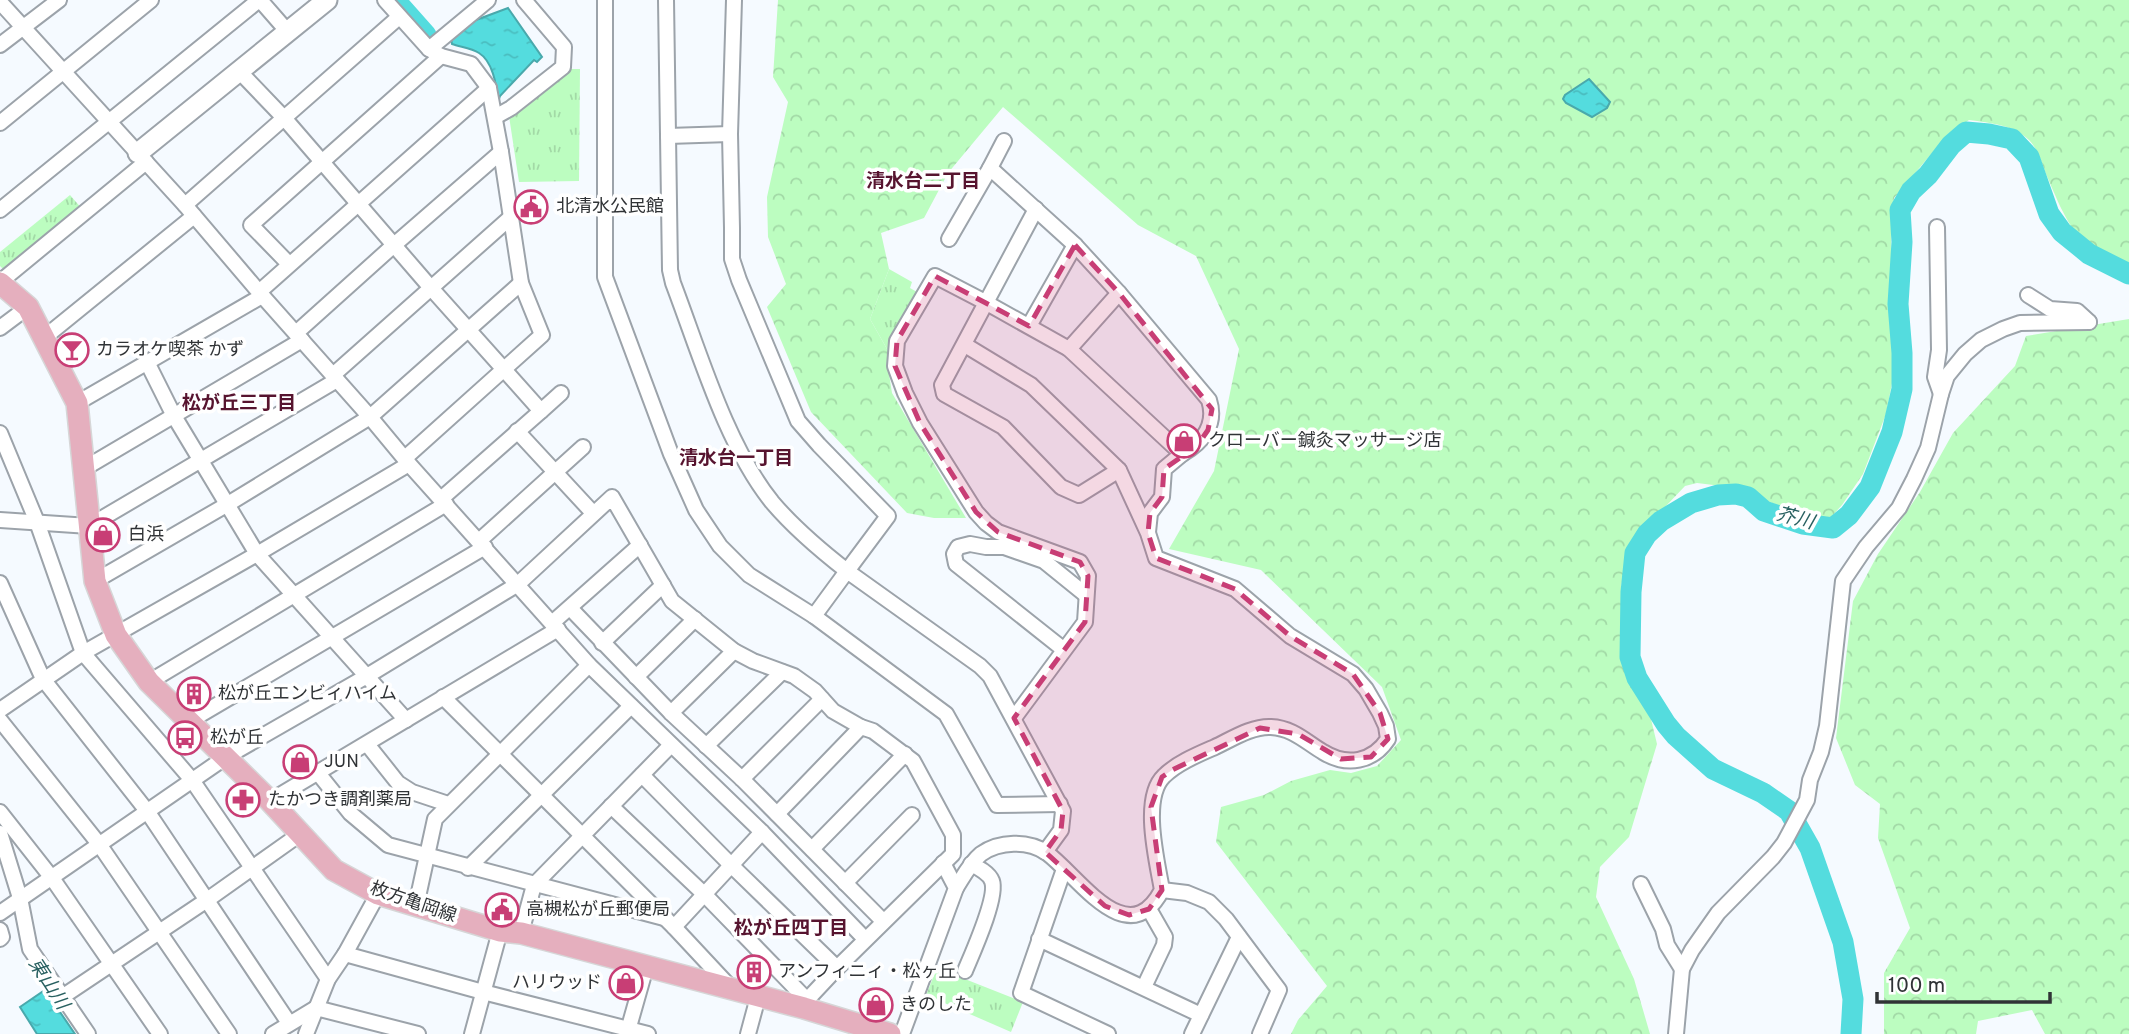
<svg xmlns="http://www.w3.org/2000/svg" width="2129" height="1034" viewBox="0 0 2129 1034" font-family="Overpass,'Noto Sans JP',sans-serif">
<style>
.grass{fill:url(#grass-tufts)}
.forest{fill:url(#forest-crowns)}
.water{fill:url(#water-ripples);stroke:#49a9ac;stroke-width:2}
.lines{fill:none;stroke-linecap:round;stroke-linejoin:round}
.river{stroke:#54dcde;stroke-width:21}
.street-casing{stroke:#9ca3aa;stroke-width:18}
.secondary-casing{stroke:#9ca3aa;stroke-width:23}
.primary-casing{stroke:#d6d6d7;stroke-width:24}
.street{stroke:#fff;stroke-width:14}
.secondary{stroke:#fff;stroke-width:19}
.primary{stroke:#e5afbe;stroke-width:21}
.marked{fill:#c83e75;fill-opacity:0.2;stroke:#c83e75;stroke-width:5;stroke-dasharray:14 9;stroke-linejoin:round}
.labels{text-anchor:middle;dominant-baseline:central;stroke-width:7;stroke-linejoin:round;paint-order:stroke}
.poi-label{font-size:18px;fill:#303336;stroke:#fff;text-anchor:start}
.street-label{font-size:18px;fill:#303336;stroke:#fff}
.neighbourhood-label{font-size:19px;font-weight:bold;fill:#57142f;stroke:#fff}
.water-label{font-size:19px;font-style:italic;fill:#296161;stroke:#fff}
</style>
<defs>
<pattern id="grass-tufts" width="24" height="20" patternUnits="userSpaceOnUse" patternTransform="scale(1.75)"><rect width="24" height="20" fill="#bcfdc0"/><path d="M3 7l-1-3M5 7V3M7 7l1-3M15 17l-1-3M17 17v-4M19 17l1-3" fill="none" stroke="#a2d9a6"/></pattern>
<pattern id="forest-crowns" width="20" height="18" patternUnits="userSpaceOnUse" patternTransform="scale(1.75)"><rect width="20" height="18" fill="#bcfdc0"/><path d="M2 6a3 3 0 1 1 6 0M12 15a3 3 0 1 1 6 0" fill="none" stroke="#a2d9a6"/></pattern>
<pattern id="water-ripples" width="26" height="14" patternUnits="userSpaceOnUse" patternTransform="scale(1.75)"><rect width="26" height="14" fill="#54dcde"/><path d="M2 4q2-2 4 0t4 0M15 11q2-2 4 0t4 0" fill="none" stroke="#4abdbf"/></pattern>
</defs>
<rect width="100%" height="100%" fill="#f5faff"/>
<g class="grass">
<path d="M567 69H580L579 181 519 182 509 116Z"/>
<path d="M70 195 83 210 9 269 4 270 0 266V252Z"/>
<path d="M889 269 912 282 910 288 917 292 891 343V356L870 319Z"/>
<path d="M937 968 1023 1002 1011 1032 926 995Z"/>
</g>
<g class="forest">
<path d="M778 0H2129V267C2076 249 2067 223 2046 174 2042 163 2038 149 2029 140 2013 125 1991 123 1969 120L1948 134 1894 198 1891 229 1893 378 1886 414 1863 474 1842 505 1831 517 1811 518 1767 501 1746 489 1697 483 1685 486 1648 525 1630 549 1621 586 1625 671 1650 715 1657 744 1629 837 1600 867 1596 897 1634 979 1650 1034H1291L1298 1020 1327 986 1216 842 1221 807 1264 795 1291 781 1330 770 1351 773 1377 766 1401 740 1382 687 1261 570 1169 549 1214 471 1239 349 1196 256 1138 225 1003 107 948 173 924 218 881 233 889 269 870 319 891 356 889 374 892 393 966 518H934L907 513 811 412 767 307 786 284 768 237 767 197 788 102 773 77Z"/>
<path d="M2129 319V1034H2045L2032 1010 1978 1021 1976 1034H1884V973L1910 928 1878 838 1880 804 1855 785 1836 738 1853 601 1878 554 1920 492 1953 433 2015 366 2026 336Z"/>
</g>
<g class="water">
<path d="M508 8 542 57 537 62 534 60 500 96 499 99H497C497 84 492 61 479 53 471 48 460 47 452 44L451 39 476 20Z"/>
<path d="M1589 79 1610 102 1607 108 1592 117 1566 103 1563 99 1565 95Z"/>
<path d="M45 990 75 1034H37L20 1007Z"/>
</g>
<g class="lines">
<g class="river">
<path d="M395 0 426 35"/>
<path d="M1851 1034 1853 999 1843 942 1810 848 1789 811 1763 793 1713 769 1676 736 1666 724 1637 678 1630 657 1631 592 1635 553 1647 534 1661 521 1691 503 1718 495 1736 494 1748 497 1764 511 1803 524 1833 528 1849 515 1870 487 1892 432 1902 389V353L1898 304 1902 242 1900 210 1911 191 1928 175 1951 145 1966 132 1989 134 2012 139 2029 157 2049 214 2062 232 2089 254 2129 274"/>
</g>
<defs>
<g id="street">
<path d="M260 0 288 32"/>
<path d="M385 0 429 49 441 56 471 64 489 88 501 152 521 283 542 335 405 458"/>
<path d="M605 0V277L671 454 696 510 720 546 749 575 814 616 946 714 997 805 1060 804"/>
<path d="M666 0 670 270 673 283C699 351 726 445 772 502 794 528 820 550 847 571L888 516 819 445 798 421 739 280 732 259V228L730 134 734 0"/>
<path d="M0 2 185 205 259 292 370 417 228 504 95 581"/>
<path d="M0 45 59 0"/>
<path d="M429 49 488 0"/>
<path d="M239 71 285 119 431 288 333 375"/>
<path d="M495 117 511 108 563 67 564 47 524 0"/>
<path d="M0 123 151 0"/>
<path d="M668 136 730 134"/>
<path d="M1004 141 990 168 1075 245 1119 293 1209 400C1217 425 1202 443 1182 454"/>
<path d="M185 205 399 17"/>
<path d="M0 210 259 0"/>
<path d="M511 217 431 288 541 411 561 393"/>
<path d="M1937 227 1939 350 1935 377 1941 394"/>
<path d="M949 239 990 168"/>
<path d="M289 264 251 225 441 56"/>
<path d="M0 282 146 162"/>
<path d="M521 283 370 417 409 464 589 665 762 832 865 939"/>
<path d="M259 292 489 88"/>
<path d="M2028 295 2050 309 2077 311 2089 322"/>
<path d="M1029 326 1075 245"/>
<path d="M0 328 28 307"/>
<path d="M296 333 394 245 501 152"/>
<path d="M45 337 194 216"/>
<path d="M965 345 1031 385 1119 470"/>
<path d="M1069 349 1119 293"/>
<path d="M147 362 174 416 257 554 406 720"/>
<path d="M77 403 262 296"/>
<path d="M517 431 593 513"/>
<path d="M0 433 37 522 83 653 192 780 328 979"/>
<path d="M85 468 302 340"/>
<path d="M441 499 541 411"/>
<path d="M0 520 89 526 337 380"/>
<path d="M479 541 583 447"/>
<path d="M0 583 43 679 147 811 289 1023"/>
<path d="M570 608 671 713 742 779 883 921"/>
<path d="M814 616 847 571 980 666 990 676 1063 811 1061 830 1045 852"/>
<path d="M552 623 640 545"/>
<path d="M602 643 663 585"/>
<path d="M1063 649 956 564 954 554 958 547 970 544 986 547H1004L1044 561 1086 595"/>
<path d="M636 677 695 619"/>
<path d="M149 682 446 504"/>
<path d="M443 697 674 927 730 987"/>
<path d="M0 710 83 653 257 554 409 464"/>
<path d="M671 713 734 651"/>
<path d="M1014 718 1085 622 1088 576 1080 562 998 532 986 523 976 512 920 423 905 393 895 366 897 341 935 276 985 302 1069 349 1182 454 1164 469 1162 497 1150 513 1148 532"/>
<path d="M0 720 99 844 229 1034"/>
<path d="M188 722 485 547"/>
<path d="M367 744 398 783 412 792 448 804"/>
<path d="M706 746 782 672"/>
<path d="M318 773 350 813 388 845 664 918"/>
<path d="M642 775 732 866 837 968"/>
<path d="M742 779 822 699"/>
<path d="M270 801 558 629"/>
<path d="M611 806 705 895 807 1000"/>
<path d="M0 812 52 878 160 1034"/>
<path d="M777 814 861 727"/>
<path d="M0 833 20 898 30 949 88 1034"/>
<path d="M812 849 905 754"/>
<path d="M468 868 631 706"/>
<path d="M1064 869 1021 993 1108 1034"/>
<path d="M845 883 912 815"/>
<path d="M1641 884 1663 929 1667 945 1682 969"/>
<path d="M956 888C963 877 970 863 981 854 999 841 1028 840 1047 853 1080 878 1128 954 1162 890 1157 861 1141 798 1164 776 1177 763 1199 754 1215 747 1232 739 1252 726 1271 727 1293 728 1306 742 1323 752 1347 767 1373 762 1388 739L1386 726 1380 713 1366 689 1353 674 1290 636 1235 589 1156 558 1148 533 1119 470 1079 495 1061 487 1003 427 944 394 942 385 1036 209"/>
<path d="M1162 890 1187 893 1209 902 1226 919 1279 990 1260 1034"/>
<path d="M416 906 435 819 589 665"/>
<path d="M0 913 226 757 367 676 518 584 612 497 672 601 734 651 753 661 794 676 815 691 833 711 861 727 873 731 913 761 953 835V854L837 968 807 1000 804 1008"/>
<path d="M674 927 762 832"/>
<path d="M0 930 2 937 0 939"/>
<path d="M521 933 534 885 671 745"/>
<path d="M1039 939 1201 1015"/>
<path d="M345 954 483 992 648 1034"/>
<path d="M965 971C972 954 998 897 992 881 989 873 979 868 971 864"/>
<path d="M1144 987 1164 945 1165 937 1149 909"/>
<path d="M62 997 207 900 300 834"/>
<path d="M273 1034 316 1008 418 1034"/>
<path d="M306 1034 328 979 345 954 378 894"/>
<path d="M472 1034 500 931"/>
<path d="M627 1034 646 967"/>
<path d="M748 1034 758 997"/>
<path d="M902 1034 956 888 943 863"/>
<path d="M1192 1034 1239 937"/>
<path d="M1676 1034 1682 969 1692 950 1718 913 1773 857 1784 843 1807 800 1810 780 1821 752 1827 726 1843 581 1866 547 1899 508 1914 479 1928 448 1941 394 1947 376 1965 354 1981 340 2003 329 2020 323 2089 322"/>
</g>
<path id="secondary" d="M138 153 327 0"/>
<path id="primary" d="M0 283 28 307 77 403 95 581 116 635 149 682 270 801 334 870 378 894 500 931 521 933 804 1008 890 1034"/>
</defs>
<use href="#street" class="street-casing"/>
<use href="#secondary" class="secondary-casing"/>
<use href="#primary" class="primary-casing"/>
<use href="#street" class="street"/>
<use href="#secondary" class="secondary"/>
<use href="#primary" class="primary"/>
</g>
<path class="marked" d="M1075 245 1119 293 1212 409 1208 430 1197 446 1164 469 1162 497 1150 513 1148 533 1156 558 1235 589 1290 636 1353 674 1380 713 1388 739 1371 757 1341 759 1298 734 1260 728 1172 770 1162 777 1151 807 1162 890 1149 909 1129 915 1105 906 1045 852 1061 830 1063 811 1014 718 1085 622 1088 576 1080 562 998 532 976 512 920 423 895 366 897 341 935 276 1029 326Z"/>
<defs>
<symbol id="civic-ring" viewBox="-11 -11 22 22"><circle r="9.5" fill="#fff" stroke="#c83e75" stroke-width="1.5"/><path d="M-.6-6.5H3V-4.5H.6V-3L4-1V1h2V6H-6V1h2V-1L-.6-3ZM-1.2 2.5V6h2.4V2.5Z" fill="#c83e75"/></symbol>
<symbol id="bar-ring" viewBox="-11 -11 22 22"><circle r="9.5" fill="#fff" stroke="#c83e75" stroke-width="1.5"/><path d="M-6-5H6L.8 .8V4.5H3.5V6h-7V4.5H-.8V.8Z" fill="#c83e75"/></symbol>
<symbol id="shop-ring" viewBox="-11 -11 22 22"><circle r="9.5" fill="#fff" stroke="#c83e75" stroke-width="1.5"/><path d="M-5-2.5h2.3a2.7 3.5 0 0 1 5.4 0H5L5.5 6h-11ZM-1.5-2.5h3a1.5 2.3 0 0 0-3 0Z" fill="#c83e75"/></symbol>
<symbol id="building-ring" viewBox="-11 -11 22 22"><circle r="9.5" fill="#fff" stroke="#c83e75" stroke-width="1.5"/><path d="M-4-6H4V6H1V3H-1V6H-4ZM-2.5-4.3h1.7v1.8h-1.7ZM.8-4.3h1.7v1.8H.8ZM-2.5-1h1.7V.8h-1.7ZM.8-1h1.7V.8H.8Z" fill="#c83e75"/></symbol>
<symbol id="bus-ring" viewBox="-11 -11 22 22"><circle r="9.5" fill="#fff" stroke="#c83e75" stroke-width="1.5"/><path d="M-5-6H5V4H4V6H2V4H-2V6H-4V4H-5ZM-3.5-4V0h7V-4ZM-3.5 1.2v1.5H-2V1.2ZM2 1.2v1.5H3.5V1.2Z" fill="#c83e75"/></symbol>
<symbol id="pharmacy-ring" viewBox="-11 -11 22 22"><circle r="9.5" fill="#fff" stroke="#c83e75" stroke-width="1.5"/><path d="M-2-6h4v4h4v4h-4v4h-4v-4h-4v-4h4Z" fill="#c83e75"/></symbol>
</defs>
<g fill-rule="evenodd">
<use href="#civic-ring" x="512" y="188" width="38" height="38"/>
<use href="#bar-ring" x="53" y="331" width="38" height="38"/>
<use href="#shop-ring" x="1165" y="422" width="38" height="38"/>
<use href="#shop-ring" x="84" y="516" width="38" height="38"/>
<use href="#building-ring" x="175" y="675" width="38" height="38"/>
<use href="#bus-ring" x="166" y="719" width="38" height="38"/>
<use href="#shop-ring" x="281" y="743" width="38" height="38"/>
<use href="#pharmacy-ring" x="224" y="781" width="38" height="38"/>
<use href="#civic-ring" x="483" y="891" width="38" height="38"/>
<use href="#building-ring" x="735" y="953" width="38" height="38"/>
<use href="#shop-ring" x="607" y="964" width="38" height="38"/>
<use href="#shop-ring" x="857" y="986" width="38" height="38"/>
</g>
<g class="labels">
<g class="poi-label">
<text x="556" y="207">北清水公民館</text>
<text x="96" y="350">カラオケ喫茶 かず</text>
<text x="1208" y="441">クローバー鍼灸マッサージ店</text>
<text x="128" y="535">白浜</text>
<text x="218" y="694">松が丘エンビィハイム</text>
<text x="210" y="738">松が丘</text>
<text x="324" y="762">JUN</text>
<text x="268" y="800">たかつき調剤薬局</text>
<text x="526" y="910">高槻松が丘郵便局</text>
<text x="778" y="972">アンフィニィ・松ヶ丘</text>
<text x="602" y="983" text-anchor="end">ハリウッド</text>
<text x="900" y="1005">きのした</text>
</g>
<g class="street-label">
<text transform="translate(413 903) rotate(19)">枚方亀岡線</text>
</g>
<g class="neighbourhood-label">
<text x="923" y="182">清水台二丁目</text>
<text x="239" y="404">松が丘三丁目</text>
<text x="736" y="459">清水台一丁目</text>
<text x="791" y="929">松が丘四丁目</text>
</g>
<g class="water-label">
<text transform="translate(1795 519) rotate(15)">芥川</text>
<text transform="translate(48 984) rotate(57)">東山川</text>
</g>
</g>
<path d="M1877 992v10h173v-10" fill="none" stroke="#303336" stroke-width="3.5"/>
<text x="1888" y="992" font-size="21" fill="#303336" stroke="#ffffff" stroke-width="5" paint-order="stroke">100 m</text>
</svg>
